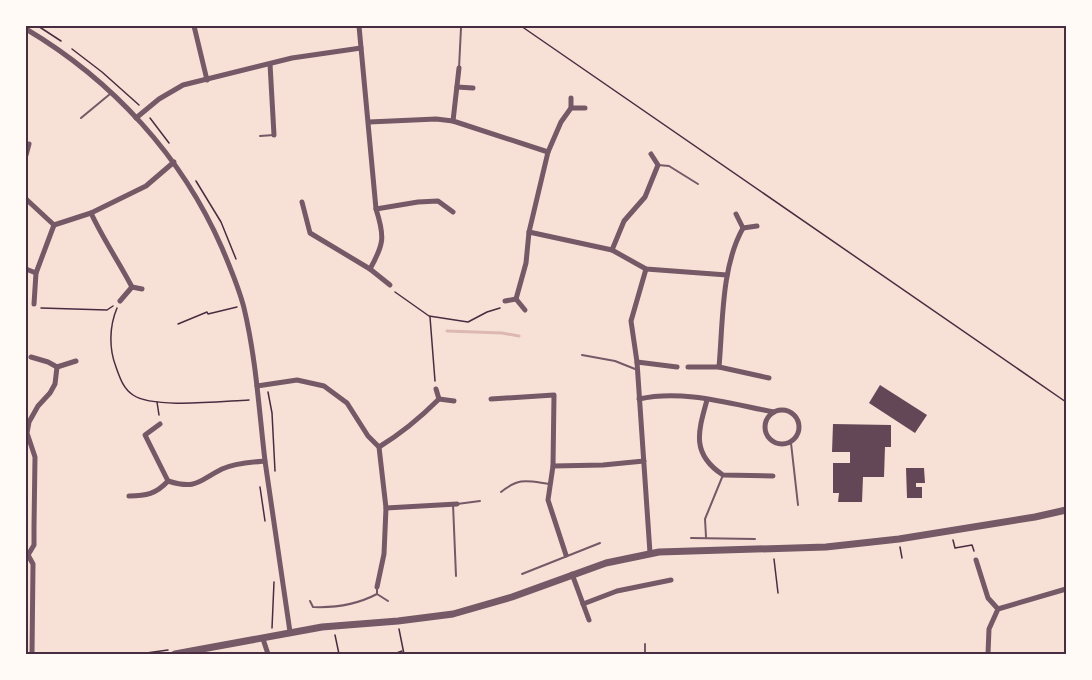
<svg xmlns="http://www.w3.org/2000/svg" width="1092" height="680" viewBox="0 0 1092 680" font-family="'Zilla Slab',serif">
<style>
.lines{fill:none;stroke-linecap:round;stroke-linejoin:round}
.stream{stroke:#dcb8b0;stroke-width:3}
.building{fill:#644757}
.path{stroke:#4a2c40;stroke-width:1.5}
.service{stroke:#755966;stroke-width:2}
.minor{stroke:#755966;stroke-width:5}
.tertiary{stroke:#755966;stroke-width:7}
.neatline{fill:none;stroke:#4a2c40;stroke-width:2}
</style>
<rect width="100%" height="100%" fill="#f7e1d7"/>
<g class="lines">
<path class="stream" d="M447 331 502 333 519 336"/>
</g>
<g class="building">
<path d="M880 385 927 415 915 433 869 403Z"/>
<path d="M833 424 891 425V447H885L884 477H863L862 502H838L839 493H833V463H850V452H832Z"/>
<path d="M906 468H924L925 483H916V487H922V498H907Z"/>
</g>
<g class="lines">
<g class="path">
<path d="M38 26 61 41"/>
<path d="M521 26 1066 402"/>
<path d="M72 49 102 72 139 105"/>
<path d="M150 118 169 143"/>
<path d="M196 181 221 222 236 259"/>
<path d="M395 292 429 316 468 322 487 312 500 308"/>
<path d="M41 308 107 310 113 306"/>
<path d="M117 308C109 327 109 349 116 367 120 378 123 388 133 395 153 409 223 401 249 400"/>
<path d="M430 317 435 381"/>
<path d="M178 324 207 312 208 314 237 307"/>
<path d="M268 392 272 413 275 471"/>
<path d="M157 402 159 415"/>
<path d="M260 487 265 521"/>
<path d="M953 540 955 548 972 545 974 551"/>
<path d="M900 547 902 558"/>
<path d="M774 559 778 593"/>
<path d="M272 628 274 582"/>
<path d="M399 629 404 654"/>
<path d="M335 635 339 654"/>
<path d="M139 654 168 650"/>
<path d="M394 654 402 651"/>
</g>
<g class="service">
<path d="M459 68 461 28"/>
<path d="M81 118 110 94"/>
<path d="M260 136 274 135"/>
<path d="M658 165 669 166 698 184"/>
<path d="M582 355 615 361 635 369"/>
<path d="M791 443 798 505"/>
<path d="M501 492C520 477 527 481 550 484"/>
<path d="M453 504 456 576"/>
<path d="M457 504 480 501"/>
<path d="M706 537 705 519 723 475"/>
<path d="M691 538 755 539"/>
<path d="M522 574 600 543"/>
<path d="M377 587V594L388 601"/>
<path d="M310 601 313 607C336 608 356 605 377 594"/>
<path d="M645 654V644"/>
</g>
<g class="minor">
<path d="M194 26 207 80"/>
<path d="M26 29C112 80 182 156 222 248 230 267 239 288 244 308 256 358 259 410 265 461 273 518 282 575 290 632"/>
<path d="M270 64 274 135"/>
<path d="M457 87 473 88"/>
<path d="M571 108H585"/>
<path d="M136 118 159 99 183 85 292 58 361 48"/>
<path d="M453 121 459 68"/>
<path d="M369 122 436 119 453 121 548 152"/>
<path d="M26 155 29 144"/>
<path d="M26 199 54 225 91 213 146 186 174 162"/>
<path d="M302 202 310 233 370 269C384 244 385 237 376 209L359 26"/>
<path d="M376 209 418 202 438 201 453 212"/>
<path d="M91 213C103 239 119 262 132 287L120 301"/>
<path d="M736 214 743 228"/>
<path d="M743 228 757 226"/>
<path d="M529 232 612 250 646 269 727 275"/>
<path d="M612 250 624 221 645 197 658 165 651 154"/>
<path d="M26 269 36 273"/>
<path d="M370 269 390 285"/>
<path d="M646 269 631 321 637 362 650 553"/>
<path d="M132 287 142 289"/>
<path d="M516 299 526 263 529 232 548 152 561 122 571 108V98"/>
<path d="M516 299 525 310"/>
<path d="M505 301 516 299"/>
<path d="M34 304 36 273 54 225"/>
<path d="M31 357 48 362 57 367"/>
<path d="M637 362 677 367"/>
<path d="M57 367 76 361"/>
<path d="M688 367H719L769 378"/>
<path d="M719 367C723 323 721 267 743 228"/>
<path d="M257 386 297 380 324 386 347 403 368 436 379 447 386 508 384 554 377 587"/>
<path d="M439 399 454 401"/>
<path d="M491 399 554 395 553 466"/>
<path d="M639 399C683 389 731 404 774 412"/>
<path d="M707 400C698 432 691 454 723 475L773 476"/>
<circle cx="782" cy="427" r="17"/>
<path d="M160 424 145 435 168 481"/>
<path d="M379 447C402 433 420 418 439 399L436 389"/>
<path d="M129 496C146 496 156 494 168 481 197 490 198 481 222 469 235 463 252 462 265 461"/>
<path d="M386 508 457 504"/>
<path d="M28 555 34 545V527L35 457 27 433 29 422 38 406 50 393 55 384 57 367"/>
<path d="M28 555 33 564 32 654"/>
<path d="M566 555 548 500 553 466 603 465 644 461"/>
<path d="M976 560 988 598 998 609"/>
<path d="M572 574 589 620"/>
<path d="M583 604 617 591 671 580"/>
<path d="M263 639 268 654"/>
<path d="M988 654 989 629 998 609 1066 589"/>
</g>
<path class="tertiary" d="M175 654 322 627 398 621 453 614 512 597 606 563 659 552 826 547 899 539 1035 517 1066 510"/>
</g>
<rect width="1092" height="680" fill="none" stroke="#fffaf5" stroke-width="54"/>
<rect x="27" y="27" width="1038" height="626" class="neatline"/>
</svg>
